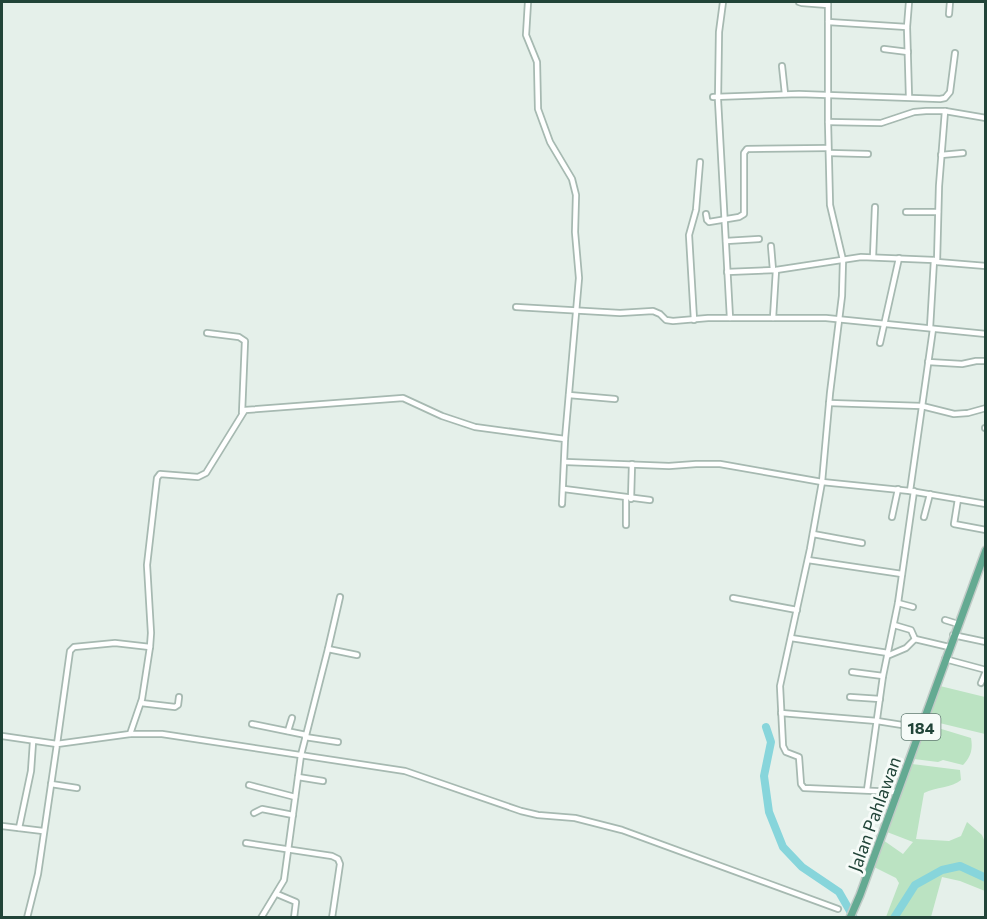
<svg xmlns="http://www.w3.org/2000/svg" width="987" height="919" viewBox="0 0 987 919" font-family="Commissioner,sans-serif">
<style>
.green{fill:#bbe3c2}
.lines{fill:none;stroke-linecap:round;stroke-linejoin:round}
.river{stroke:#87d5db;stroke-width:8}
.street-casing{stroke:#a6b9b1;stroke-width:8}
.primary-casing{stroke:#c1cbc7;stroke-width:10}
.street{stroke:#fff;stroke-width:4.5}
.primary{stroke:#64aa92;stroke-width:7}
.labels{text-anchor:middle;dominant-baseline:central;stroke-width:6;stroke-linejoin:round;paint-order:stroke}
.shield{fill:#f6fbf8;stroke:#617b72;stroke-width:1.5}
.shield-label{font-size:16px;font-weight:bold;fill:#214438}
.street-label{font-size:18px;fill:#214438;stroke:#f6fbf8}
</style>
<rect width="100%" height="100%" fill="#e5f0ea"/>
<g class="green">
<path d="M940 686 985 697V734L927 720Z"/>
<path d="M925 724 971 738C973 749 971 757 963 765L943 760 938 762 914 759Z"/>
<path d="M912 764 960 770 961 780C952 788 936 787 924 793L916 839 949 841 961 836 967 822 982 835 985 842V891L960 881 942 877 931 917H886L899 883 896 878 874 867 883 840 903 854 913 842 887 832Z"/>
</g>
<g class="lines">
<g class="river">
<path d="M766 727 771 742 764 776 769 812 783 847 802 867 839 892 854 918"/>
<path d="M894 918 915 885 942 870 960 866 986 878"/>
</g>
<defs>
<g id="street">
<path d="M528 2 526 35 537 62 538 109 550 142 572 179 576 195 575 232 579 278 565 439"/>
<path d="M723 2 719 32 718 100 730 318"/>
<path d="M799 2 802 3 828 5"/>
<path d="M828 2V122L830 205 843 260 842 296 830 393 822 482 810 549 780 686 783 746 786 752 799 757 801 784 804 788 898 792"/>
<path d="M949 14 950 2"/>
<path d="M828 22 907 27"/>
<path d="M884 49 908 52"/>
<path d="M782 66 785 94"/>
<path d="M713 97 799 94 940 99 945 98 950 92 955 53"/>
<path d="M909 97 907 27 909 2"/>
<path d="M828 122 881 123 914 112 926 111H945L986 118"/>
<path d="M829 153 868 154"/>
<path d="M941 155 963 153"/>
<path d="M906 212H938"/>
<path d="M706 214 707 220 709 222 739 217 744 214V153L747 149 828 148"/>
<path d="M726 241 759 239"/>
<path d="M771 246 773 270"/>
<path d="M873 257 875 207"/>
<path d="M937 262 939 186 945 111"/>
<path d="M727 272 776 270 861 257 934 260 937 262 986 266"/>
<path d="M516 307 620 313 653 311 660 314 666 320 673 321 708 318H826L986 334"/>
<path d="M773 318 776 270"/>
<path d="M694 320 689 235 696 210 700 162"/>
<path d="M930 328 934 260"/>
<path d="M207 333 239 337 245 341 242 413"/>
<path d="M880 343 899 258"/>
<path d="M928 362 962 364 976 361H986"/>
<path d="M569 395 615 399"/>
<path d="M829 403 922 406 954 414 968 413 986 408"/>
<path d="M985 428H986"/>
<path d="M566 462 669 466 696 464H720L822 482 910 491 986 504"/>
<path d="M564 489 650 500"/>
<path d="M910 491 933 329"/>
<path d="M631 499 632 464"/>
<path d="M958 499 954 524 986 530"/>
<path d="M892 517 898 489"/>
<path d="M924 517 930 494"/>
<path d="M626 525V498"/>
<path d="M813 534 862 543"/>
<path d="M808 560 902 574"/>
<path d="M733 598 797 610"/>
<path d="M898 603 913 607"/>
<path d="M945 620 958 624"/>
<path d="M894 625 911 630 915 639"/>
<path d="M953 635 986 642"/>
<path d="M791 638 888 653"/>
<path d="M328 649 340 597"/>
<path d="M887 656 906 648 915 639 949 647"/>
<path d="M945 659 986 670"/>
<path d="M852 672 883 676"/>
<path d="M981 683 986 671"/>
<path d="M850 697 880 699"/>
<path d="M141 703 175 707 178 705 179 697"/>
<path d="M781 713 877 721 921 728"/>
<path d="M252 724 306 735"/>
<path d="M288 731 292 718"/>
<path d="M130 734H162L405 771 521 811 538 815 575 818 622 830 838 909"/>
<path d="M2 736 57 744 70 651 74 647 115 643 150 647"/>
<path d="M305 737 338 742"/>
<path d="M298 777 323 781"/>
<path d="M51 784 77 788"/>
<path d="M249 785 295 797"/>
<path d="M867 790 883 676 898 603 914 491"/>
<path d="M254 813 262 809 293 815"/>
<path d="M2 826 43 831"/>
<path d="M19 828 31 771 33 742"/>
<path d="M246 843 332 856 338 859 340 864 332 918"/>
<path d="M277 894 296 902 294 918"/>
<path d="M27 918 38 874 57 744 130 734 142 699 150 647 151 633 147 565 157 478 160 474 198 477 206 473 245 410 403 398 442 416 475 427 565 439 562 504"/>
<path d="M261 918 284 880 301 755 328 649 357 655"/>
</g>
<path id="primary" d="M850 918 860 895 986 550"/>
</defs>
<use href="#street" class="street-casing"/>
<use href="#primary" class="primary-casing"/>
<use href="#street" class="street"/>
<use href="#primary" class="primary"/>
</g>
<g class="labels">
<rect class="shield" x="901.5" y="714" width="39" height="26" rx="4.5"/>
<g class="shield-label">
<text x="921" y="727">184</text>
</g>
<g class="street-label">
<text transform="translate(874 814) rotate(-70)">Jalan Pahlawan</text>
</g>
</g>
<rect width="987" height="919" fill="none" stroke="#214438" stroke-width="6"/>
</svg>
